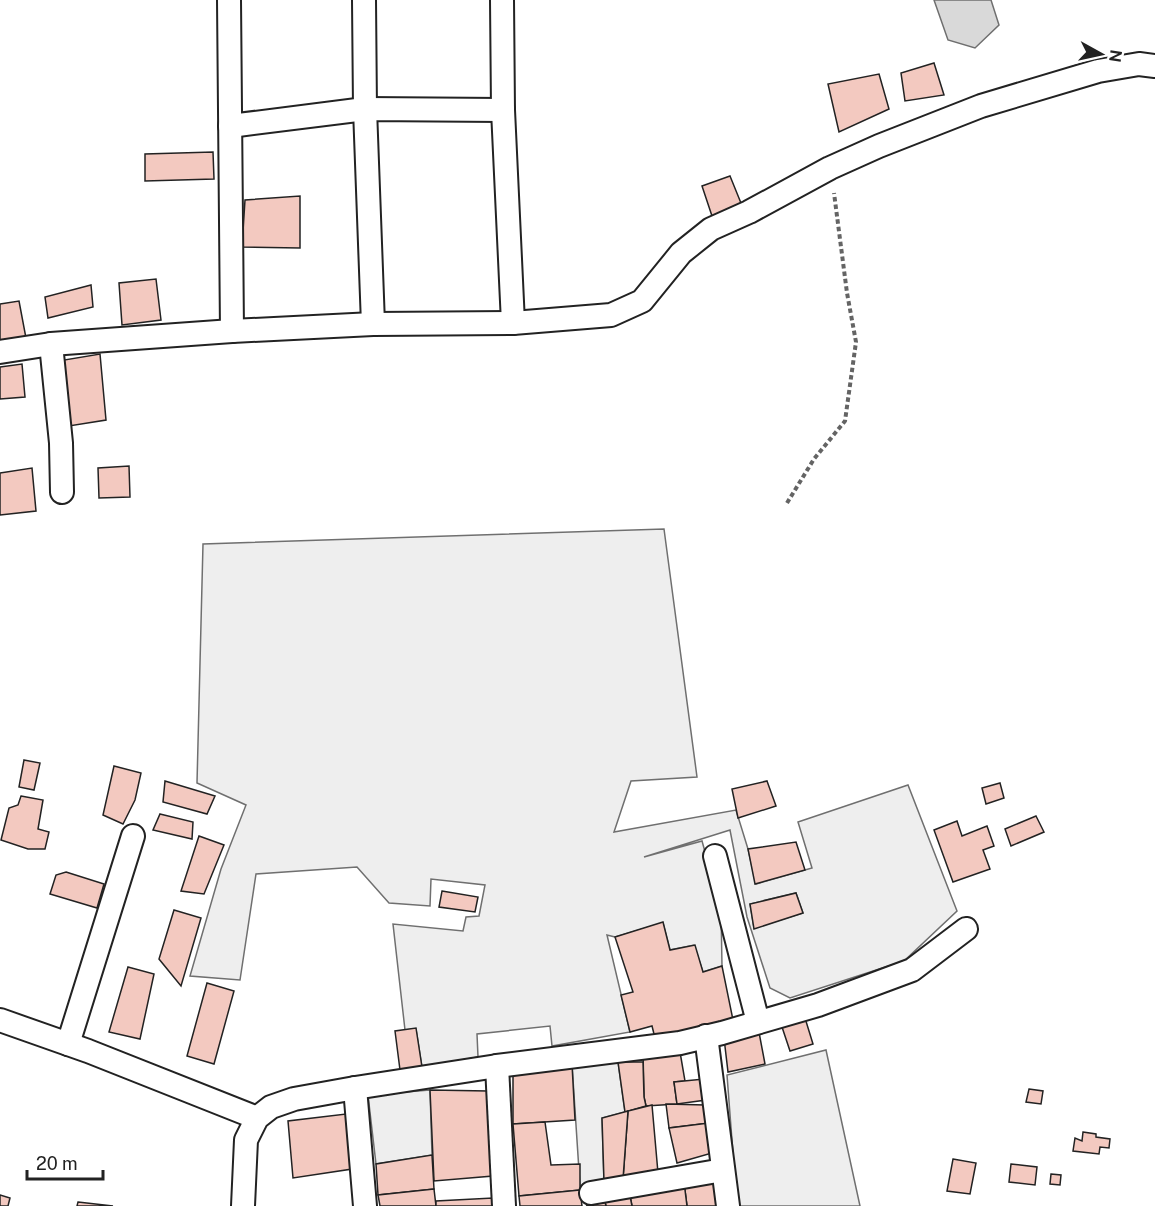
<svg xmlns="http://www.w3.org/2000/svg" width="1155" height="1206" viewBox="0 0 1155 1206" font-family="'Public Sans',sans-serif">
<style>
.green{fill:#eee;stroke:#6f6f6f;stroke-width:1.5;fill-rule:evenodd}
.water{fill:#d9d9d9;stroke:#6f6f6f;stroke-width:1.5}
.building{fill:#f3c9c0;stroke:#222;stroke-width:1.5}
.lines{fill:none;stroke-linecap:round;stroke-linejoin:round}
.minor-casing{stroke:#222;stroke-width:26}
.path{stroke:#646464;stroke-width:4;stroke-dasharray:4.5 3;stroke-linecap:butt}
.minor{stroke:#fff;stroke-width:22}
</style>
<rect width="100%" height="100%" fill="#fff"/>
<g class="green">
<path d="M664 529 697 777 631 781 614 832 736 810 748 849 756 884 812 868 798 822 908 785 957 911 904 961 790 998 770 988 747 917 730 830 644 857 702 841 721 909 722 966 703 972 694 945 670 950 663 923 615 937 607 935 630 1032 552 1046 550 1026 477 1034 478 1057 422 1067 416 1029 405 1030 393 924 463 931 466 917 479 916 485 885 431 879 430 906 389 903 357 867 256 874 240 980 190 976 221 869 246 805 197 783 203 544ZM796 893 803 913 754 928 750 904Z"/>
<path d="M826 1050 860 1206H737L727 1075Z"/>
<path d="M618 1062 625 1112 602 1118 604 1182 580 1186 572 1064Z"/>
<path d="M430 1090 432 1155 376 1164 368 1095Z"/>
</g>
<path class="water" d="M934 0H991L999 25 975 48 948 40Z"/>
<g class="building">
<path d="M934 63 944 95 905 101 901 73Z"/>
<path d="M879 74 889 109 839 132 828 84Z"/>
<path d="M213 152 214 179 145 181V154Z"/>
<path d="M730 176 743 208 713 219 702 186Z"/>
<path d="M300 196V248L242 247 245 200Z"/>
<path d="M156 279 161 320 122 325 119 283Z"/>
<path d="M91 285 93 307 48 318 45 297Z"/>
<path d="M19 301 26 338 0 341V304Z"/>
<path d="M100 354 106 420 69 426 58 361Z"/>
<path d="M22 364 25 397 0 399V367Z"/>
<path d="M129 466 130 497 99 498 98 468Z"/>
<path d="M32 468 36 511 0 515V473Z"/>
<path d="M24 760 40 763 34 790 19 787Z"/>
<path d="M114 766 141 773 135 800 123 824 103 815Z"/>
<path d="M165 781 215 796 207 814 163 802Z"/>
<path d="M767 781 776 806 738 818 732 789Z"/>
<path d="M1000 783 1004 798 986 804 982 788Z"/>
<path d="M21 796 43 800 38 829 49 832 45 849H28L1 840 9 808 18 805Z"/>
<path d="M160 814 193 822 192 839 153 830Z"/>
<path d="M1036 816 1044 832 1011 846 1005 829Z"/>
<path d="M957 821 962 836 987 826 994 846 983 850 990 869 953 882 934 830Z"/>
<path d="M199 836 224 845 204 894 181 891Z"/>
<path d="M796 842 805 870 755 884 748 849Z"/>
<path d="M66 872 104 884 97 908 50 894 56 875Z"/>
<path d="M442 891 478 897 475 912 439 907Z"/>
<path d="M796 893 803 913 754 929 750 904Z"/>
<path d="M174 910 201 918 181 986 159 959Z"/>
<path d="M663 922 670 950 695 945 703 972 722 966 733 1020 656 1042 652 1026 630 1032 621 995 633 992 615 937Z"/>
<path d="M128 967 154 974 140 1039 109 1032Z"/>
<path d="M207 983 234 991 214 1064 187 1056Z"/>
<path d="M805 1018 813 1044 790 1051 781 1024Z"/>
<path d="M758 1027 765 1064 728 1072 724 1038Z"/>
<path d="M416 1028 422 1067 400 1070 395 1031Z"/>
<path d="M679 1046 685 1081 674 1082 677 1104 646 1106 644 1097 643 1052Z"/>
<path d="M618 1062H643L644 1097 646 1106 625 1112Z"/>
<path d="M572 1064 575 1120 513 1124V1066Z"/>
<path d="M704 1079 706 1100 677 1104 674 1082Z"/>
<path d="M1029 1089 1043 1091 1041 1104 1026 1102Z"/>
<path d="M430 1090 488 1091 493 1176 434 1181Z"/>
<path d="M666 1104 705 1105 709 1123 669 1128Z"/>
<path d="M652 1105 658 1173 623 1179 628 1111Z"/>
<path d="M628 1111 623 1179 604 1182 602 1118Z"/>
<path d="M346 1114 352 1169 293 1178 288 1121Z"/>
<path d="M545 1122 551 1165 580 1164V1190L519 1196 513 1124Z"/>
<path d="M709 1123 712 1153 677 1163 669 1128Z"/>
<path d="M1083 1132 1096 1134V1137L1110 1139 1109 1148 1100 1147 1099 1154 1073 1151 1075 1138 1082 1141Z"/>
<path d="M432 1155 434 1189 378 1195 376 1164Z"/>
<path d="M953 1159 976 1163 970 1194 947 1191Z"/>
<path d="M1011 1164 1037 1167 1035 1185 1009 1182Z"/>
<path d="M1051 1174 1061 1175 1060 1185 1050 1184Z"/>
<path d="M714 1177 718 1206H687L684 1182Z"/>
<path d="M684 1182 687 1206H632L629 1190Z"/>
<path d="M434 1189 436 1206H380L378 1195Z"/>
<path d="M580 1190 582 1206H520L519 1196Z"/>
<path d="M0 1195 10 1198 8 1206H0Z"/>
<path d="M630 1196 632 1206H606L605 1202Z"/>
<path d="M493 1198 494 1206H436V1201Z"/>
<path d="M78 1202 113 1206H77Z"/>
<path d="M605 1202 606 1206H586Z"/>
</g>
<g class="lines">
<defs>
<g id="minor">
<path d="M229 0 232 331"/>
<path d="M364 0 365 109 373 324"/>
<path d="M502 0 503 110 513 323"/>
<path d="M230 126 365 109 503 110"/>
<path d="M51 344 61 443 62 492"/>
<path d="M0 352 51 344 232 331 373 324 513 323 611 315 642 301 681 253 711 229 749 212 830 168 879 146 981 106 1098 71 1139 64 1155 66"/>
<path d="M715 856 758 1022"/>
<path d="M0 1020 88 1051 257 1118"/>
<path d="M706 1036 728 1206"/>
<path d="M68 1044 133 836"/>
<path d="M497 1066 504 1206"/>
<path d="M355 1088 365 1206"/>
<path d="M591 1193 723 1170"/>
<path d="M243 1206 246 1140 257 1118 271 1107 294 1099 355 1088 497 1066 680 1043 722 1033 818 1005 912 970 966 929"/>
</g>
</defs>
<use href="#minor" class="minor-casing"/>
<path class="path" d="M787 503 814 459 845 421 856 342 847 293 834 193"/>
<use href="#minor" class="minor"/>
</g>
<g transform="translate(1101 54) rotate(98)" stroke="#ffffff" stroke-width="4.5" paint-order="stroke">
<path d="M0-4.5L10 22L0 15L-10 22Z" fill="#222222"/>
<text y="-9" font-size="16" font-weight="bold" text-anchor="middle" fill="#222222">N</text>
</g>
<path d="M27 1170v9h76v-9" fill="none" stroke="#222222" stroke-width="3"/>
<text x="36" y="1170" font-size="18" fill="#222222" stroke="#ffffff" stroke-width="4.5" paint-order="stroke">20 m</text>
</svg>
